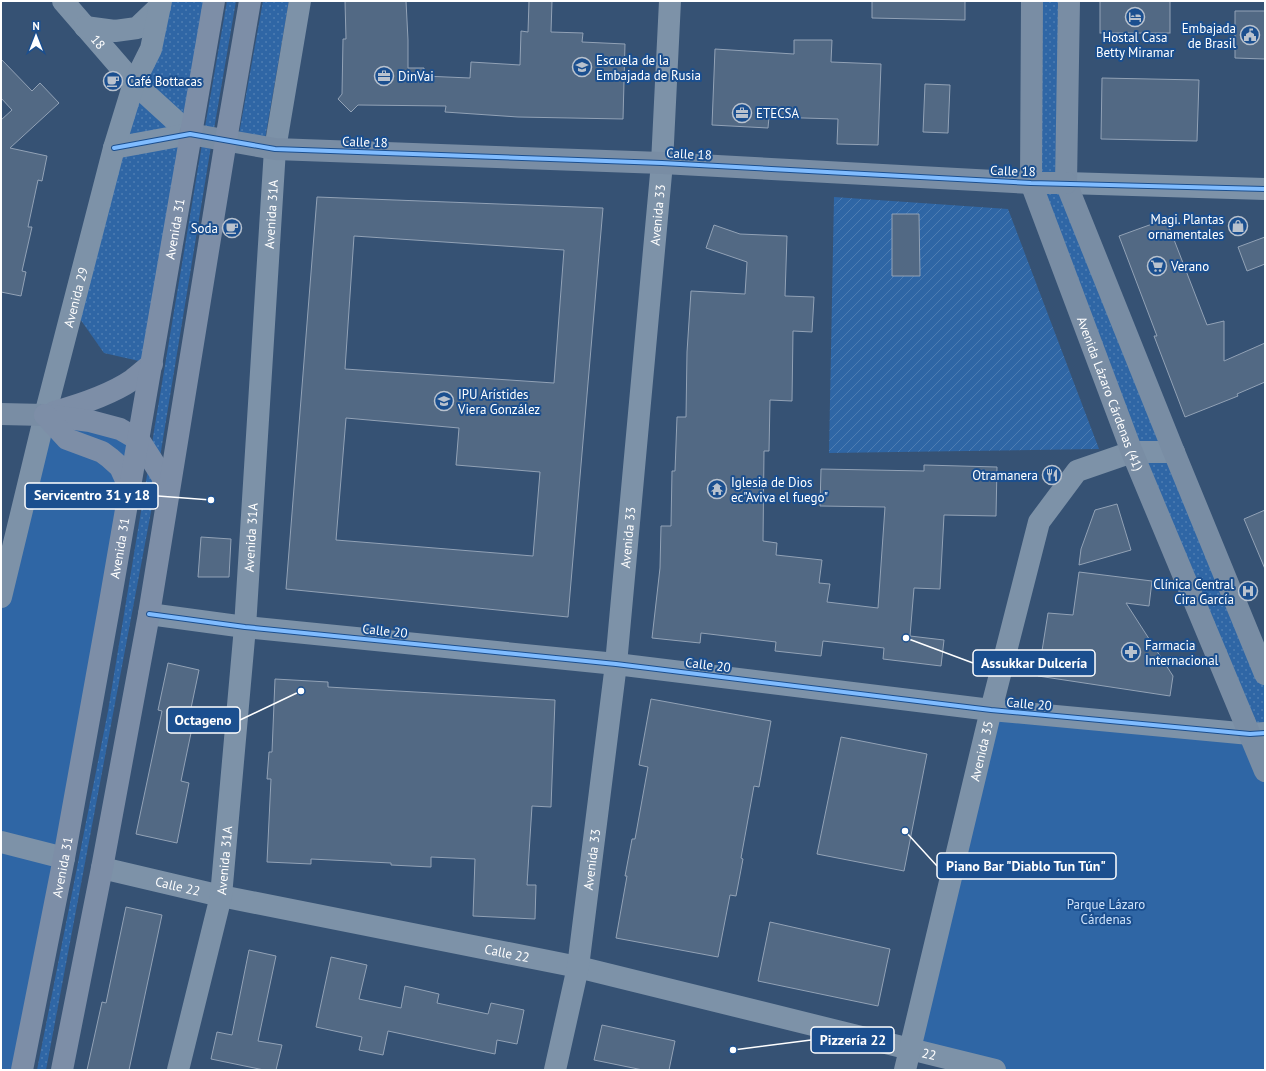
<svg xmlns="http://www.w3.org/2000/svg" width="1266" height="1071" viewBox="0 0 1266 1071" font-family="'PT Sans',sans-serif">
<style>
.grass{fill:url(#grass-dots)}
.park{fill:#2f66a5}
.garden{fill:url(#garden-furrows)}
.building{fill:#526984;stroke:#92a2b6;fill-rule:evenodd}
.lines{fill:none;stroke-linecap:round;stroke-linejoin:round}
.street{stroke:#7d92a8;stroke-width:22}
.secondary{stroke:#798da4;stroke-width:22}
.primary{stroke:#7d8ea7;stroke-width:22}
.cycleway-casing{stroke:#1b4f8f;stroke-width:6}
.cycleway{stroke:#80bcff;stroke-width:4}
.labels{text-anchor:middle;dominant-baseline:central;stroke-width:4;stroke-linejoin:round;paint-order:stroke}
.poi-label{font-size:13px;fill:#fff;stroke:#1b4f8f;text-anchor:start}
.street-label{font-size:13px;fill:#fff;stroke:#1b4f8f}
.park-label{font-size:13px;fill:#cfe3fa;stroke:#1b4f8f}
.leader{fill:none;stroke:#fff;stroke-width:1.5}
.callout-dot{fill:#fff;stroke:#1b4f8f;stroke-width:1.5}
.callout{fill:#1b4f8f;stroke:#fff;stroke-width:1.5}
.callout-label{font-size:14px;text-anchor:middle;font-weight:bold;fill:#fff}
</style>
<defs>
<pattern id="grass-dots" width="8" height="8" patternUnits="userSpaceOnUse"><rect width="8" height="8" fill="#2f66a5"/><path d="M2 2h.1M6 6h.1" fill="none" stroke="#4e7db2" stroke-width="1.8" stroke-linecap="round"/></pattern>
<pattern id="garden-furrows" width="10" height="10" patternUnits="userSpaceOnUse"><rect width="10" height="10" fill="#2f66a5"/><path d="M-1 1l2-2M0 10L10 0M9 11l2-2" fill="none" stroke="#4e7db2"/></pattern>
</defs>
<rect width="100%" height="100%" fill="#365274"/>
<g class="grass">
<path d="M161 1H214L152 364 104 353 73 309Z"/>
<path d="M227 1H236L214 129 205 127Z"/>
<path d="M263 1H289L265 139 239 134Z"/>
<path d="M1032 1H1068L1066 183 1265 673V771L1031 183Z"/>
<path d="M202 144 211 146 160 457 152 447 153 437Z"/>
<path d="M148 469 155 486 154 496 46 1070H37L108 711Z"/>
</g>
<g class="park">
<path d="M45 415 139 440 22 1070H1V597Z"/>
<path d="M991 710 1250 734 1265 771V1070H995L910 1049Z"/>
</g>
<path class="garden" d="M834 197 1008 209 1099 449 829 453Z"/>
<g class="building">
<path d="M345 1H406L408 40V68H424V76L470 78 471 62 520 65 521 31 528 32 529 1H552L551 32 583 33 582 42 625 44 623 119 518 117 445 112 446 106 358 105 351 112 338 99 342 94 343 39H346Z"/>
<path d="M872 1H965V20L872 18Z"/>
<rect x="1100" y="1" width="70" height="32"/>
<path d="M1235 11H1265V59L1235 58Z"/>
<path d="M794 40H832L831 62 881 64 878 145 837 144 838 119 769 117 768 128 712 125 715 49 794 54Z"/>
<path d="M1 59 32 91 40 83 59 103 10 148 47 156 42 181 38 180 28 227H32L22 271 26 272 21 296 1 292V120L12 110 1 98Z"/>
<path d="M1102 78 1199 80 1197 141 1101 139Z"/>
<path d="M925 84 950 85 948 133 923 132Z"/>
<path d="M317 197 603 208 568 617 286 589ZM354 236 564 250 554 383 345 369ZM346 418 459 428 456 465 540 472 533 556 336 540Z"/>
<path d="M892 214H919L920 276H892Z"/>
<path d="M1166 219 1207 325 1224 321V361L1265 343V382L1237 394 1238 396 1185 417 1154 336H1157L1119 236Z"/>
<path d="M714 225 740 234 787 236 785 296 814 297 812 332 793 331 792 401 770 400 769 451H764L763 541 777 543 776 555 822 560 819 583 830 584 827 602 878 608 885 507 820 506 821 469 924 471V465L997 467 996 516 944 515 940 589 914 588 910 636 944 640 941 666 883 659 884 648 823 641 821 656 775 651 776 642 701 633 700 643 652 638 660 568 661 526H671L672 471H675L677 417H686L687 352 691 291 745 294 747 262 706 248Z"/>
<path d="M1265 237V264L1247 271 1238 247Z"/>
<path d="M1117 504 1131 550 1079 565 1081 549 1095 510Z"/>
<path d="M1265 510V569L1244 519Z"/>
<path d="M201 537 231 539 229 577H198Z"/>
<path d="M1079 572 1152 581 1149 606 1126 603 1173 676 1170 696 1038 676 1048 613 1073 615Z"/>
<path d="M168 663 199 670 186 732 191 733 181 781 189 783 177 843 136 834 162 711 158 710Z"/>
<path d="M275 679 328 682V687L555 700 551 807 532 806 527 885H536L535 919 473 916 475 859 431 857V867L391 865V863L311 859V864L267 862 271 779H267L269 752H272Z"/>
<path d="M651 699 771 721 759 787 754 786 741 858 743 859 736 896 730 895 718 957 616 938 627 876H625L632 839H635L648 767 639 765Z"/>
<path d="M841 737 927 754 904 871 817 854Z"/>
<path d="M126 907 162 915 129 1070H87L102 1002 106 1003Z"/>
<path d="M770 922 890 949 878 1006 758 981Z"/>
<path d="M249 950 276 956 258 1041 282 1045 276 1070H264L211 1059 217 1032 232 1035Z"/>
<path d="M331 957 367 965 359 999 401 1008 405 986 439 994 437 1003 488 1014 491 1003 524 1010 517 1044 497 1040 495 1054 388 1031 383 1055 359 1050 362 1037 316 1027Z"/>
<path d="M602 1025 675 1041 669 1070H643L594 1060Z"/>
</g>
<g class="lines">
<g class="street">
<path id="s1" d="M63 1 134 83 190 134"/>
<path d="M85 27 115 31 137 28 160 6"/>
<path d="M114 148 190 134"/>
<path d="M1066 183 1265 189"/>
<path id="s2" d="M1 597 45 415 114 148 134 83 151 49 161 1"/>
<path d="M149 614 245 627 616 664 991 710 1250 734 1265 733"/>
<path d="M1 842 64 858"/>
<path id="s3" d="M102 868 221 896 578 967 995 1070"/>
<path id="s4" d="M178 1070 221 896 245 627 275 149 300 1"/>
<path id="s5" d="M555 1070 578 967 616 664 662 163 670 1"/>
<path id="s6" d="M905 1070 991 710 1039 522 1077 471 1132 452H1174"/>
</g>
<g class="secondary">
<path id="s7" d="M1032 1 1031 183 1132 452 1265 771"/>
<path d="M1069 1 1066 183 1174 452 1265 674"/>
<path d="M190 134 275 149 662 163 1031 183H1066"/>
<path d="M1 414 45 415"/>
</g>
<g class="primary">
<path d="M54 412C79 405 110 395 132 380 139 375 145 369 152 364"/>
<path d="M45 415 90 421 120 429 139 440 162 476 166 495"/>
<path d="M45 415 67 439 102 452 110 458 120 467 130 489"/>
<path id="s8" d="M22 1070 64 858 109 608 214 1"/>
<path d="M62 1070 102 868 149 614 226 140 250 1"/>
</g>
<defs>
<g id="cycleway">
<path d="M114 148 190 134 275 149 662 163 1031 183 1265 189"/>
<path d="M149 614 245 627 616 664 991 710 1250 734 1265 733"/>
</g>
</defs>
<use href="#cycleway" class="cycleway-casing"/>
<use href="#cycleway" class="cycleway"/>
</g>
<defs>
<symbol id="hotel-ring" viewBox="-11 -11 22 22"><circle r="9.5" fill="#1b4f8f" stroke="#b9c2ce" stroke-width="1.5"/><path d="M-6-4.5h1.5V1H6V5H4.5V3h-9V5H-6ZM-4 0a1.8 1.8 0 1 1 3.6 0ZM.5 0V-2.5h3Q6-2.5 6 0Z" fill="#b9c2ce"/></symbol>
<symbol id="civic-ring" viewBox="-11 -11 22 22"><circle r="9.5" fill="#1b4f8f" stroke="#b9c2ce" stroke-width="1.5"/><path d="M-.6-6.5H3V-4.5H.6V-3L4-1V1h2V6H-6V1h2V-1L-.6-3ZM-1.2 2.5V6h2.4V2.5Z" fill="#b9c2ce"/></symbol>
<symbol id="school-ring" viewBox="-11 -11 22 22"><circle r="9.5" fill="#1b4f8f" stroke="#b9c2ce" stroke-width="1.5"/><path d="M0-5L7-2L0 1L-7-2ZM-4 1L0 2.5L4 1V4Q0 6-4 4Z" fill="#b9c2ce"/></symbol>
<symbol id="office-ring" viewBox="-11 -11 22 22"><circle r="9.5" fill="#1b4f8f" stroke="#b9c2ce" stroke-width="1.5"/><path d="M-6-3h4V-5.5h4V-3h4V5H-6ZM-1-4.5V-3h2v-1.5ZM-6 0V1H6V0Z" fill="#b9c2ce"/></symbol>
<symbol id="cafe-ring" viewBox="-11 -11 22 22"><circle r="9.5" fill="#1b4f8f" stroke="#b9c2ce" stroke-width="1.5"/><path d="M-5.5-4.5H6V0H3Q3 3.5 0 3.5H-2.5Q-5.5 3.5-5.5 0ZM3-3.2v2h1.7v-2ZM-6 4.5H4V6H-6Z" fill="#b9c2ce"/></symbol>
<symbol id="shop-ring" viewBox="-11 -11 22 22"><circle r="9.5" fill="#1b4f8f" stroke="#b9c2ce" stroke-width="1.5"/><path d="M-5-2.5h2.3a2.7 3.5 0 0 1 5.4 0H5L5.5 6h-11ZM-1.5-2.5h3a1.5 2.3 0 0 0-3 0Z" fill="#b9c2ce"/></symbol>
<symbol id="supermarket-ring" viewBox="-11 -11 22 22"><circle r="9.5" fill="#1b4f8f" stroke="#b9c2ce" stroke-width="1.5"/><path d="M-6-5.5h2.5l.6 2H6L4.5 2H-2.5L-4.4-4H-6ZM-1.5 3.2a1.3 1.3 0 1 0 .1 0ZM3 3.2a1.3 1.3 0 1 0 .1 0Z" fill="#b9c2ce"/></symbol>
<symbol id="restaurant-ring" viewBox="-11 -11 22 22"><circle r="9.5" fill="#1b4f8f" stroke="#b9c2ce" stroke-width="1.5"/><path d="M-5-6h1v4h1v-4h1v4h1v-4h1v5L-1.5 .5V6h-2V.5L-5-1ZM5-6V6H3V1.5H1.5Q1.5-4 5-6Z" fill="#b9c2ce"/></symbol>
<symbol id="temple-ring" viewBox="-11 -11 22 22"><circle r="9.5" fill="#1b4f8f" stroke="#b9c2ce" stroke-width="1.5"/><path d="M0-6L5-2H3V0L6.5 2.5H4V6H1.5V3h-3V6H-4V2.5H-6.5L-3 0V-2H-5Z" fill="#b9c2ce"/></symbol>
<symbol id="hospital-ring" viewBox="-11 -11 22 22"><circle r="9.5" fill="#1b4f8f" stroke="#b9c2ce" stroke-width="1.5"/><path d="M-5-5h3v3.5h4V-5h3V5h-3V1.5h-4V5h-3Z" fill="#b9c2ce"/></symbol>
<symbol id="pharmacy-ring" viewBox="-11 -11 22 22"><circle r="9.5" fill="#1b4f8f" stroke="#b9c2ce" stroke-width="1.5"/><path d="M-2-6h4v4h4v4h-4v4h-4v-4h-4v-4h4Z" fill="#b9c2ce"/></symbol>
</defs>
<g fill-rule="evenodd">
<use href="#hotel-ring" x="1124" y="6" width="22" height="22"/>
<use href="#civic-ring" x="1239" y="24" width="22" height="22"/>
<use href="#school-ring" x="571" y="56" width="22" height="22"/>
<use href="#office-ring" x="373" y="65" width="22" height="22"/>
<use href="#cafe-ring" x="102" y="70" width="22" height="22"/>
<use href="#office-ring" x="731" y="102" width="22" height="22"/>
<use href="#shop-ring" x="1227" y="215" width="22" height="22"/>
<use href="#cafe-ring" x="221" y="217" width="22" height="22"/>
<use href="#supermarket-ring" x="1146" y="255" width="22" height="22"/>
<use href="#school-ring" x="433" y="390" width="22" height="22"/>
<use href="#restaurant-ring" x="1041" y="464" width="22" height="22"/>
<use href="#temple-ring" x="706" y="478" width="22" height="22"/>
<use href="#hospital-ring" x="1237" y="580" width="22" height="22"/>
<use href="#pharmacy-ring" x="1120" y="641" width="22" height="22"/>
</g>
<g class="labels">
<g class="poi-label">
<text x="1236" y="28" text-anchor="end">Embajada<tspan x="1236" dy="15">de Brasil</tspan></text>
<text x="1135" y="37" text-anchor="middle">Hostal Casa<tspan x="1135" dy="15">Betty Miramar</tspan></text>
<text x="596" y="60">Escuela de la<tspan x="596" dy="15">Embajada de Rusia</tspan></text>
<text x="398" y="76">DinVai</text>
<text x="127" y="81">Café Bottacas</text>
<text x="756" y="113">ETECSA</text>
<text x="1224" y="219" text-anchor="end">Magi. Plantas<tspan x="1224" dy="15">ornamentales</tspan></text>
<text x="218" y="228" text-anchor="end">Soda</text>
<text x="1171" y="266">Verano</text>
<text x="458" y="394">IPU Arístides<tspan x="458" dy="15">Viera González</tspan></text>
<text x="1038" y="475" text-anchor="end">Otramanera</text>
<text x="731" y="482">Iglesia de Dios<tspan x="731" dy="15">ec"Aviva el fuego"</tspan></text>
<text x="1234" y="584" text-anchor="end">Clínica Central<tspan x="1234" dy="15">Cira García</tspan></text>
<text x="1145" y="645">Farmacia<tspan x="1145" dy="15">Internacional</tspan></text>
</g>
<g class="street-label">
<text stroke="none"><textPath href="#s1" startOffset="54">18</textPath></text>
<text transform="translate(365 142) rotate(2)">Calle 18</text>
<text transform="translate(689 154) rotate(3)">Calle 18</text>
<text transform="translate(1013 171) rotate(2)">Calle 18</text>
<text stroke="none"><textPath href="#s4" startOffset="863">Avenida 31A</textPath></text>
<text stroke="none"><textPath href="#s5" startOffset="862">Avenida 33</textPath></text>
<text stroke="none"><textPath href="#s8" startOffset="855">Avenida 31</textPath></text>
<text stroke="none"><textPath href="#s2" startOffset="309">Avenida 29</textPath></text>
<text stroke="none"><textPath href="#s7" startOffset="407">Avenida Lázaro Cárdenas (41)</textPath></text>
<text stroke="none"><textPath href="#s4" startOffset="539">Avenida 31A</textPath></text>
<text stroke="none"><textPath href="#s5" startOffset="538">Avenida 33</textPath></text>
<text stroke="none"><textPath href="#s8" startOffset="531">Avenida 31</textPath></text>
<text transform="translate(385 631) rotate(6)">Calle 20</text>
<text transform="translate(708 665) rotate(7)">Calle 20</text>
<text transform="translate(1029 704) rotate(5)">Calle 20</text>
<text stroke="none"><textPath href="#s6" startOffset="328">Avenida 35</textPath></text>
<text stroke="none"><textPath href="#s5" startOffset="214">Avenida 33</textPath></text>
<text stroke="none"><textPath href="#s4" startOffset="215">Avenida 31A</textPath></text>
<text stroke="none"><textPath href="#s8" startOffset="207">Avenida 31</textPath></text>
<text stroke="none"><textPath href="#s3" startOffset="78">Calle 22</textPath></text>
<text stroke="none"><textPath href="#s3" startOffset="414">Calle 22</textPath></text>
<text stroke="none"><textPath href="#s3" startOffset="848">22</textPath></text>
</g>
<g class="park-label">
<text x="1106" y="904">Parque Lázaro<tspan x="1106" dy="15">Cárdenas</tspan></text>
</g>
</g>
<path class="leader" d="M211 500L158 496M906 638L973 663M301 691L240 720M905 831L937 866M733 1050L811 1040"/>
<g class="callout-dot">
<circle cx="211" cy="500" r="4"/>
<circle cx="906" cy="638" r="4"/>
<circle cx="301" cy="691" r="4"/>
<circle cx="905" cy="831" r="4"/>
<circle cx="733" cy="1050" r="4"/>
</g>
<g class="callout">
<rect x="25" y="483" width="133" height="26" rx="4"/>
<rect x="973" y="650" width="122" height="26" rx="4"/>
<rect x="167" y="707" width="73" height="26" rx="4"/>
<rect x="937" y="853" width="179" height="26" rx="4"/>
<rect x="811" y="1027" width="83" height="26" rx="4"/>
</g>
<g class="callout-label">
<text x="92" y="500">Servicentro 31 y 18</text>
<text x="1034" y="668">Assukkar Dulcería</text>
<text x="203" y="725">Octageno</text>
<text x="1026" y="871">Piano Bar "Diablo Tun Tún"</text>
<text x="853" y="1045">Pizzería 22</text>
</g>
<rect width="1266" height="1071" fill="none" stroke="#ffffff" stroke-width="4"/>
<g transform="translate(36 36)" stroke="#1b4f8f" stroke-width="3" paint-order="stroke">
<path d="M0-3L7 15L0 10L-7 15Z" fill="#ffffff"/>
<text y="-6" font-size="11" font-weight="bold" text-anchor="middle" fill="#ffffff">N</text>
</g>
</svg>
